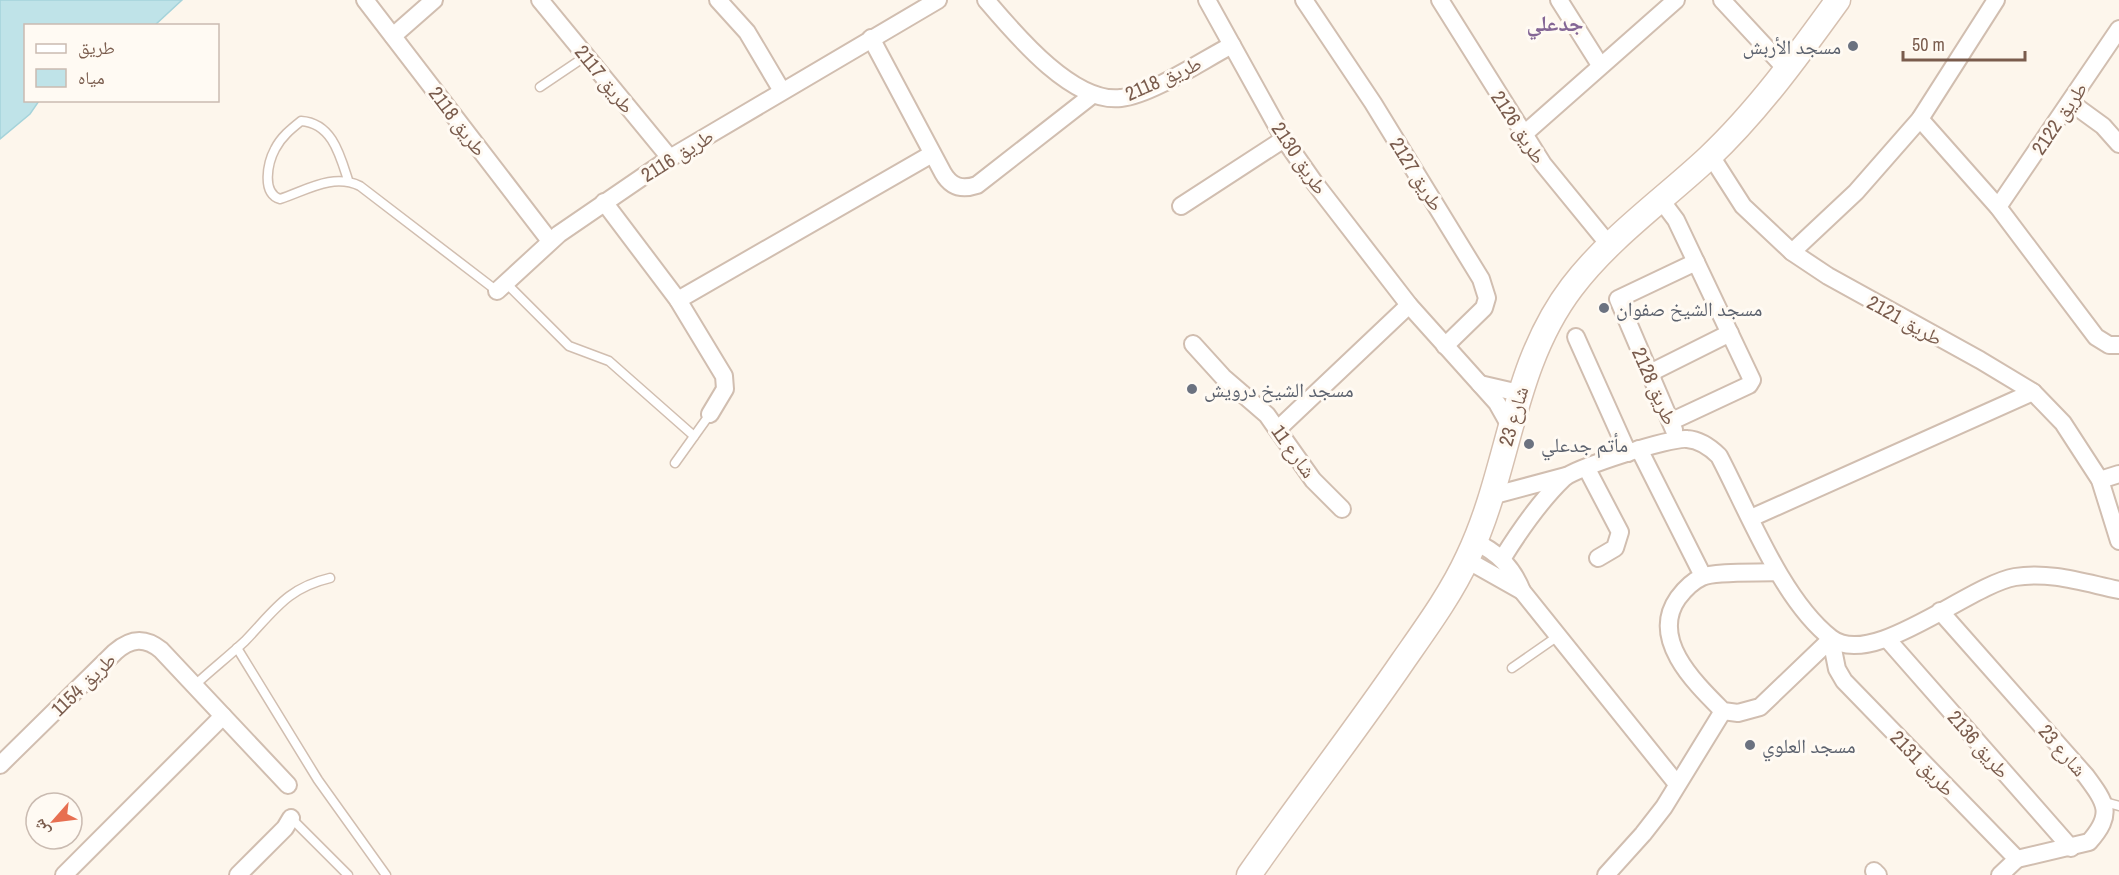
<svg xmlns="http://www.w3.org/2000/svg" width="2119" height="875" viewBox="0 0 2119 875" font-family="'Archivo Narrow','Noto Naskh Arabic',sans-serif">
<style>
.water{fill:#bfe3e8;stroke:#a5d3da;stroke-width:1.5}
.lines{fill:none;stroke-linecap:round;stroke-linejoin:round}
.lane-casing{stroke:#d1beb0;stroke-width:11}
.street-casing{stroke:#d1beb0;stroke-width:20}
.secondary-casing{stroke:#d6c0b0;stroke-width:27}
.lane{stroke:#fff;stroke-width:8}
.street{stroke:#fff;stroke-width:16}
.secondary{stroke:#fff;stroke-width:24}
.worship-dot{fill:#6b7280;stroke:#fffaf3;stroke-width:2}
.labels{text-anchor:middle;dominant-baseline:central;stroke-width:6;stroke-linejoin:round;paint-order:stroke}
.worship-label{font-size:20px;fill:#5b616d;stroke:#fffaf3;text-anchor:start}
.street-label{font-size:20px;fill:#7a5c4d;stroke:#fffaf3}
.quarter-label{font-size:22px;font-weight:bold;fill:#846695;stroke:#fffaf3}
</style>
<rect width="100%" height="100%" fill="#fdf6ec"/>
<path class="water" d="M0 0H182L155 25 26 26V100L39 101 30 114 0 139Z"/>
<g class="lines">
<defs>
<g id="lane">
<path d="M540 87 586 56"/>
<path d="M348 180C340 155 332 123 301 121 291 129 281 137 275 149 268 162 261 193 280 199 307 190 333 173 360 186L497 291"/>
<path d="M506 283 569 346 609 361 694 436"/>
<path d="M675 463 710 414"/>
<path d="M237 648 318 780 386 875"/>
<path d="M1512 668 1558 636"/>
<path d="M195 685C211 670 229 656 245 641 274 611 287 588 330 578"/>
<path d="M2105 802 2119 806"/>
<path d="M291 818 348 875"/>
</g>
<g id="street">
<path d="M365 0 550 241"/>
<path d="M540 0 670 158"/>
<path d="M718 0 747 32 782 91"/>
<path d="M986 0C1015 34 1073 104 1121 98 1151 95 1203 60 1232 45"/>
<path d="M1207 0 1284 139 1314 182 1409 305 1497 403 1510 426"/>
<path d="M1304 0 1373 103 1481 279 1487 298 1484 308 1445 346"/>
<path d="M1440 0 1543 164 1610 246"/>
<path d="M1559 0 1600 65"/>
<path d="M1722 0 1786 69"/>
<path d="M393 36 434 0"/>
<path d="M871 38 943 173C951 187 962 190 977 185L1091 96"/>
<path d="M2070 102 2103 126 2119 144"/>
<path d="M1920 119 1998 207 2096 337 2109 345H2119"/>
<path d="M1523 135 1676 0"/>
<path d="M1711 156 1743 206 1792 252 1828 276 1980 360 2033 392 2063 423 2100 480 2119 541"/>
<path d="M1661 200 1676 220 1752 380 1749 385 1672 421"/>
<path d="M604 202 678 300 724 376 725 389 710 414"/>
<path d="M1181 206 1284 139"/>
<path d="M1998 207 2119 29"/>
<path d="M1792 252 1856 192 1920 119 1996 0"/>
<path d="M497 291 559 234 670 158 938 0"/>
<path d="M678 300 932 154"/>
<path d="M1576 337 1628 453"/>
<path d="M1193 344 1223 377 1267 415 1313 480 1342 509"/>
<path d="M1650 373 1730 333"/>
<path d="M1480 384 1519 393"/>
<path d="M1278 429 1409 305"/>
<path d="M1674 430 1618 299 1696 262"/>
<path d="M1639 449 1703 576"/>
<path d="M1587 469 1620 532 1615 548 1598 558"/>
<path d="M2100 480 2119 474"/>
<path d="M1491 496 1566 476"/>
<path d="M1751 518 2033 392"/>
<path d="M1475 542C1498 552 1513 568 1522 591L1677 784"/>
<path d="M1502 559C1520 530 1540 501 1564 478 1575 468 1671 437 1687 439 1700 440 1710 447 1719 456 1748 511 1782 600 1831 638 1872 670 1969 585 2015 577 2050 571 2085 583 2119 590"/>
<path d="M1467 560 1522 591"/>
<path d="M1776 572C1760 573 1714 571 1702 577 1693 581 1684 590 1678 598 1649 639 1695 683 1723 711L1738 713 1760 707 1831 639"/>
<path d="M1940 611 2086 776C2106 803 2114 814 2089 842L2017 859"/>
<path d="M1831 639 1837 669 1844 681 2017 859 2000 875"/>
<path d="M1888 640 2071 848"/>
<path d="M0 765 115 652C131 638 145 637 161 650L288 785"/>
<path d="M1874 871 1878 875"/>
<path d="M64 875 223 716"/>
<path d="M238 875 285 828 291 818"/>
<path d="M1606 875 1643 834 1664 807 1723 711"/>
</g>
<path id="secondary" d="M1249 875C1299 803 1353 734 1403 661 1426 628 1451 594 1468 557 1510 469 1511 367 1572 287 1610 237 1663 200 1708 158 1757 112 1799 54 1838 0"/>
</defs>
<use href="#lane" class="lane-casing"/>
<use href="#street" class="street-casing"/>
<use href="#secondary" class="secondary-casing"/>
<use href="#lane" class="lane"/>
<use href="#street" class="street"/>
<use href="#secondary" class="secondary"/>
</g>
<g class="worship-dot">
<circle cx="1853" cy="46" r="6"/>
<circle cx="1604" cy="308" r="6"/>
<circle cx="1192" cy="389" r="6"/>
<circle cx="1529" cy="444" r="6"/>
<circle cx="1750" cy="745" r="6"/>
</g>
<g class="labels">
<g class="worship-label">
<text x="1841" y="46" text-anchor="end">مسجد الأربش</text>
<text x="1616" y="308">مسجد الشيخ صفوان</text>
<text x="1204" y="389">مسجد الشيخ درويش</text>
<text x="1541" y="444">مأتم جدعلي</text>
<text x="1762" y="745">مسجد العلوي</text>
</g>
<g class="street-label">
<text transform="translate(1163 78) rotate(-24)">طريق 2118</text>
<text transform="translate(605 79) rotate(51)">طريق 2117</text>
<text transform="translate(2059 118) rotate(-56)">طريق 2122</text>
<text transform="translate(458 121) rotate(53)">طريق 2118</text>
<text transform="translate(1519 127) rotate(57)">طريق 2126</text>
<text transform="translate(677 155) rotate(-32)">طريق 2116</text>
<text transform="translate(1300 158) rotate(56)">طريق 2130</text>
<text transform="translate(1417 174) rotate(58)">طريق 2127</text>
<text transform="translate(1905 320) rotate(29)">طريق 2121</text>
<text transform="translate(1655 386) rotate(66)">طريق 2128</text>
<text transform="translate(1513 416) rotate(-74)">شارع 23</text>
<text transform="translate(1294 451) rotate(54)">شارع 11</text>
<text transform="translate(83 684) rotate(-44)">طريق 1154</text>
<text transform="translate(1979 744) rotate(49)">طريق 2136</text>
<text transform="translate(2063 750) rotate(49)">شارع 23</text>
<text transform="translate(1923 763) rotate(46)">طريق 2131</text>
</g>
<g class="quarter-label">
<text x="1555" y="23">جدعلي</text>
</g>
</g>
<rect x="24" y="24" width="195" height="78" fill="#fffaf3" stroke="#cabbb1" stroke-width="1.5"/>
<rect x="36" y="44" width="30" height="9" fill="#ffffff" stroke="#cabbb1" stroke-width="1.5"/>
<text x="78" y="54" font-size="18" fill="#7a5c4d">طريق</text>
<rect x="36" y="69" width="30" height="18" fill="#bfe3e8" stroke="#cabbb1" stroke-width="1.5"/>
<text x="78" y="84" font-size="18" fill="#7a5c4d">مياه</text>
<g transform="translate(54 821) rotate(242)"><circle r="28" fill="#fffaf3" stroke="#cabbb1" stroke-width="1.5"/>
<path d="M0-4.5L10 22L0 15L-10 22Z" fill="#e76f51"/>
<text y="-9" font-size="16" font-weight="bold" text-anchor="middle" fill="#7a5c4d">ش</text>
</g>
<path d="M1903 51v9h122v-9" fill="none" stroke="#7a5c4d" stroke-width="3"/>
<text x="1912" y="51" font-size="18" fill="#7a5c4d" stroke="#fffaf3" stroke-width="4.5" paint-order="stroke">50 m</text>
</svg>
